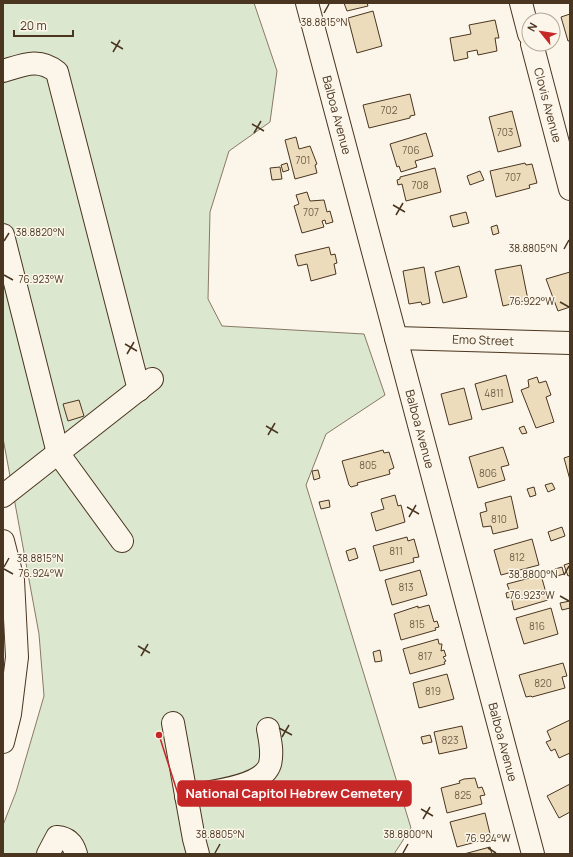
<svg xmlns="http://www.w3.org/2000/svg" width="573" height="857" viewBox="0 0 573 857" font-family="Manrope,sans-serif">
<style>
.green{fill:#dce7d0;stroke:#887966}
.building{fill:#ecdcbc;stroke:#4a3520}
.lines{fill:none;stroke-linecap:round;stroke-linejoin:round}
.minor-casing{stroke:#4a3520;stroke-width:24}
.major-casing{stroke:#4a3520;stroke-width:24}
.minor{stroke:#fbf6e9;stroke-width:22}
.major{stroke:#fbf6e9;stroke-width:22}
.ticks{fill:none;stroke:#4a3520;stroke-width:1.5}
.labels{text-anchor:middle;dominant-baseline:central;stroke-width:3;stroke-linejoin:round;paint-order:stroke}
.number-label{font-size:10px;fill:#725f47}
.street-label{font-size:12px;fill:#4a3520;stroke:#fbf6e9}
.ticks-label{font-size:10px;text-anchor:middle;fill:#4a3520;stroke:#fbf6e9;stroke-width:3;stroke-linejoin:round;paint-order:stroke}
.leader{fill:none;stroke:#c62828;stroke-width:1.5}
.callout-dot{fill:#c62828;stroke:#fbf6e9;stroke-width:1.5}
.callout{fill:#c62828;stroke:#c62828;stroke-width:1.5}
.callout-label{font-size:13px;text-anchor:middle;font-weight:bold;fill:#fff}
</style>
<rect width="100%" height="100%" fill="#fbf6e9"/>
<path class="green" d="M3 3H254L277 71 270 122 229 151 210 212 208 299 222 326 364 334 385 395 326 434 306 485 411 828 394 854H3V825L16 792 44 696 39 634 3 438Z"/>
<g class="building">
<path d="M344 3H367L368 6 347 11Z"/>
<path d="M373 11 382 46 357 53 348 18Z"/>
<path d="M570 14V41H568L561 17Z"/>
<path d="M495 20 499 38H495L497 51 478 55 477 50 467 52 468 58 454 61 450 38 471 34 469 25Z"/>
<path d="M410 94 415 115 410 116V118L369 128 363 105Z"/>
<path d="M512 111 521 146 498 152 489 117Z"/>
<path d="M426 133 433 156 415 161 417 167 401 172 399 166 397 167 390 144Z"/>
<path d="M296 137 299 149 310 146 317 164 315 165 317 173 295 179 285 140Z"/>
<path d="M287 163 289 170 283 172 281 165Z"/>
<path d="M525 163 526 165 532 164 537 183 529 185 530 188 496 197 490 171Z"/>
<path d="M280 167 282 179 272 180 270 168Z"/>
<path d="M435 168 441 192 406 201 402 184 398 185 397 180 400 179V177Z"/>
<path d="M480 171 484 180 470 185 467 176Z"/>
<path d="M307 192 310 201 324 200 327 212 330 211 333 222 326 224 325 220 322 221 324 227 302 233 294 206 299 204 296 195Z"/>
<path d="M466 212 469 223 453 227 450 216Z"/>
<path d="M497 225 499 233 493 235 491 227Z"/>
<path d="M329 247 331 255 335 254 337 263 334 264 336 274 311 281 307 264 298 266 295 255Z"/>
<path d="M521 265 528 300 503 306 495 270Z"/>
<path d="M459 266 467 297 443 303 435 272Z"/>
<path d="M424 267 430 303 422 305 421 302 409 304 403 271Z"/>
<path d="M570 272V307L558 311 546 279Z"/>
<path d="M506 375 513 402 482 410 475 384Z"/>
<path d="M537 377 539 383 546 381 551 395 546 397 554 422 536 428 521 390 529 387 528 380Z"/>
<path d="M464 388 472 419 449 425 441 394Z"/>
<path d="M79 400 84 416 68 421 63 404Z"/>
<path d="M524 426 527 433 522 434 519 428Z"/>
<path d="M503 447 509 465 501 467 505 480 478 488 469 457Z"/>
<path d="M383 450 384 453 389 452 394 468 389 470 390 474 357 483 358 485 351 487 349 485 342 461Z"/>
<path d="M570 456V480L564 458Z"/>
<path d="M318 470 320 478 314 480 312 471Z"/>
<path d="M552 483 555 489 548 492 545 485Z"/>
<path d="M534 487 536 495 530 497 527 489Z"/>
<path d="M395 495 398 506 401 505 405 522 376 531 371 513 384 509 381 499Z"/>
<path d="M511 496 518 528 493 534 491 526 483 527 480 513 487 511 485 503Z"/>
<path d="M329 500 330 507 321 509 319 502Z"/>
<path d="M562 527 565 536 551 541 548 532Z"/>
<path d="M407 537 408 541 414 539 419 557 413 558 414 562 380 571 373 546Z"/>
<path d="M532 539 539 565 501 575 494 550Z"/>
<path d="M355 548 358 558 349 561 346 551Z"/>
<path d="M570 563V575L568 576 564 565Z"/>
<path d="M562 567 564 574 557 576 555 569Z"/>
<path d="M420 570 427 595 392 605 385 580Z"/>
<path d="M541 575 548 600 514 610 511 597 507 598 506 593 510 592 507 584Z"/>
<path d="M570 601V608L562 610 560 603Z"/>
<path d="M429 605 434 622 437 621 439 627 435 628 436 630 401 640 394 614 418 606V608Z"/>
<path d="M551 608 558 634 524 644 516 618Z"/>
<path d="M438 639 439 644H442L441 651 444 650 446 656 443 657 446 661 444 662 445 664 410 674 403 649Z"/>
<path d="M380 650 382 661 375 662 373 652Z"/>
<path d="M563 663 567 676 562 677 565 688 532 697 531 696 526 697 519 675Z"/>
<path d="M447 674 454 699 419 708 413 683Z"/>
<path d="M570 720V753L559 758 555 749 551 751 546 742 551 740 547 731Z"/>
<path d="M462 726 467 748 439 754 434 732Z"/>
<path d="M430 735 432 742 423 744 421 737Z"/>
<path d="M475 778 478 788 482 787 485 795 480 796 482 804 447 813 441 788 460 783 459 781 464 779Z"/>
<path d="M570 784V812L559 818 547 796Z"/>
<path d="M485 813 491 838 457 847 450 822Z"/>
<path d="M490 847 492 854H464Z"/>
</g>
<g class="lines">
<defs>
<g id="minor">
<path d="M307 3 533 854"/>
<path d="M521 3 529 34"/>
<path d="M532 44 570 189"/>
<path d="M3 71C23 65 39 57 57 72L139 390"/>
<path d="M3 235 58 453 122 541"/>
<path d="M396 338 570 343"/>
<path d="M3 496 152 379"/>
<path d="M173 723 194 839 198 854"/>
<path d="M186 796C207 792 263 788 270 764 273 752 270 740 268 729"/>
<path d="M48 854 57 837C68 838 73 843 76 854"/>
</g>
<path id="major" d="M3 541 13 580 17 657 10 714 3 742"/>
</defs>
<use href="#minor" class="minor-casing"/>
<use href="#major" class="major-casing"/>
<use href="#minor" class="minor"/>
<use href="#major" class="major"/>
</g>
<path class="ticks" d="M324 13 329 4M111 42 123 49M113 52 120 40M252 124 264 131M254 133 261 121M393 205 405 212M396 215 403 203M4 241 9 233M564 249 569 240M4 275 13 280M560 302 569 307M125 344 137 351M127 354 134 342M266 426 278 433M268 435 275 423M407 507 419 514M409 517 416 505M4 567 9 558M4 569 13 574M564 575 569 566M560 596 569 601M138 646 150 653M141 656 148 644M279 728 292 735M282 737 289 725M421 809 433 816M423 819 430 807M488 848 496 853M215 853 220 844M403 853 408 844"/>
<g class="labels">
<g class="number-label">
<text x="389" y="110">702</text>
<text x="505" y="132">703</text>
<text x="411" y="150">706</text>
<text x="303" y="160">701</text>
<text x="513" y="177">707</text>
<text x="420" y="185">708</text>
<text x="311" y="212">707</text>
<text x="494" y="393">4811</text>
<text x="368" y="465">805</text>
<text x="488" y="473">806</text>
<text x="499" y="519">810</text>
<text x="396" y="551">811</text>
<text x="517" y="557">812</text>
<text x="406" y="587">813</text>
<text x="417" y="624">815</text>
<text x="537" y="626">816</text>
<text x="425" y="656">817</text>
<text x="543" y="683">820</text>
<text x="433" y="691">819</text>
<text x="450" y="740">823</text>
<text x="463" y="795">825</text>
</g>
<g class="street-label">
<text transform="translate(548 105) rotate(75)">Clovis Avenue</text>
<text transform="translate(337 115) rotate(75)">Balboa Avenue</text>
<text transform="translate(483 340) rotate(2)">Emo Street</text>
<text transform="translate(420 429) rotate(75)">Balboa Avenue</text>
<text transform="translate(503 742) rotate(75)">Balboa Avenue</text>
</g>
</g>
<g class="ticks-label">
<text x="324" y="26">38.8815°N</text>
<text x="40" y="236">38.8820°N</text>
<text x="533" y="252">38.8805°N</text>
<text x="41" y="283">76.923°W</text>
<text x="532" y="305">76.922°W</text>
<text x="40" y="562">38.8815°N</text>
<text x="41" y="577">76.924°W</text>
<text x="533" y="578">38.8800°N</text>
<text x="532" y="599">76.923°W</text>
<text x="220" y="838">38.8805°N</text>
<text x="408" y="838">38.8800°N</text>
<text x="488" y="842">76.924°W</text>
</g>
<path class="leader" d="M159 735L178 794"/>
<circle class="callout-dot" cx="159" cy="735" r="4"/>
<rect class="callout" x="178" y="781" width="233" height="25" rx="4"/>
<g class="callout-label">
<text x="294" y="798">National Capitol Hebrew Cemetery</text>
</g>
<rect width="573" height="857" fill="none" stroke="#4a3520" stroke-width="8"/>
<g transform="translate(541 32) rotate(300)"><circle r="19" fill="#fbf6e9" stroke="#b4a999"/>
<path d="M0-3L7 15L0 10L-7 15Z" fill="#c62828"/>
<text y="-6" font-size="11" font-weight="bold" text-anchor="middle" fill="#4a3520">N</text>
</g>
<path d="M14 30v6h59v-6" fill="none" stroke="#4a3520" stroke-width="2"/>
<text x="20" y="30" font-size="12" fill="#4a3520" stroke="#fbf6e9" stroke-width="3" paint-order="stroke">20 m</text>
</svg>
